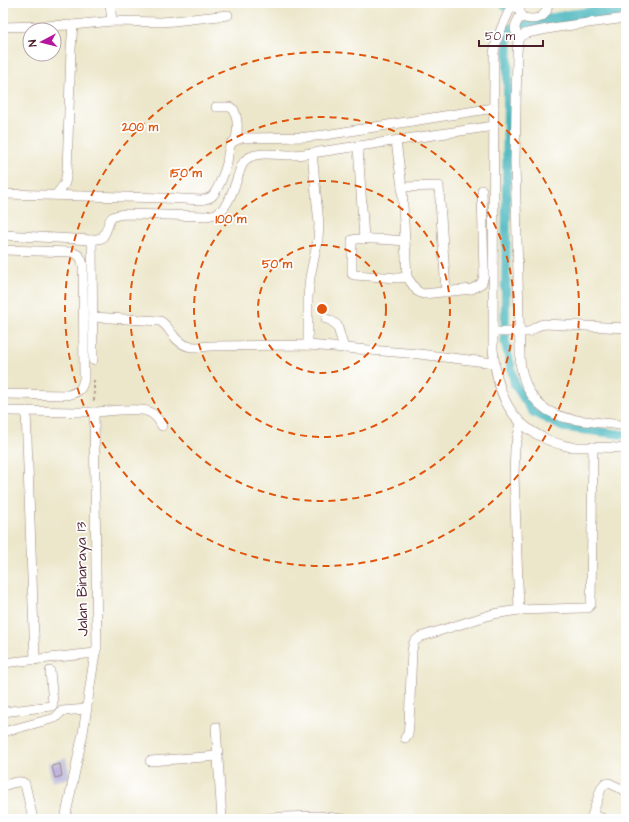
<svg xmlns="http://www.w3.org/2000/svg" width="629" height="822" viewBox="0 0 629 822" font-family="'Architects Daughter',sans-serif">
<style>
.industrial{fill:#c2c1dc}
.lines{fill:none;stroke-linecap:round;stroke-linejoin:round}
.canal{stroke:#46b6bd;stroke-width:9}
.river{stroke:#46b6bd;stroke-width:15}
.building{fill:#b9ace0}
.minor-casing{stroke:#9b837b;stroke-width:10}
.path{stroke:#9b837b;stroke-width:1.5;stroke-dasharray:3 3;stroke-linecap:butt}
.minor{stroke:#fff;stroke-width:9}
.ring{fill:none;stroke:#e0560e;stroke-width:2;stroke-dasharray:7 5}
.labels{text-anchor:middle;dominant-baseline:central;stroke-width:3.5;stroke-linejoin:round;paint-order:stroke}
.street-label{font-size:15px;fill:#4a1f2b;stroke:#fff}
.centre{fill:#e0560e;stroke:#fff;stroke-width:2}
.ring-label{font-size:12px;text-anchor:middle;font-weight:bold;fill:#e0560e;stroke:#fff;stroke-width:3.5;stroke-linejoin:round;paint-order:stroke}
</style>
<rect width="100%" height="100%" fill="#fff"/>
<filter id="ink" filterUnits="userSpaceOnUse"><feTurbulence type="fractalNoise" baseFrequency=".025" numOctaves="2"/><feDisplacementMap in="SourceGraphic" scale="8" xChannelSelector="R" yChannelSelector="G"/><feConvolveMatrix kernelMatrix="1 2 1 2 8 2 1 2 1" color-interpolation-filters="sRGB"/></filter>
<filter id="wash" filterUnits="userSpaceOnUse"><feTurbulence type="fractalNoise" baseFrequency=".012" numOctaves="4" result="noise"/><feDisplacementMap in="SourceGraphic" scale="16" xChannelSelector="R" yChannelSelector="G"/><feGaussianBlur stdDeviation="0.9" result="paint"/><feColorMatrix in="noise" values="0 0 0 0 0 0 0 0 0 0 0 0 0 0 0 0 0 1.4 0 .05"/><feComposite in="paint" operator="in"/></filter>
<g filter="url(#wash)">
<rect width="100%" height="100%" fill="#ece7cb"/>
<path class="industrial" d="M66 758 70 778 52 782 48 763Z"/>
<g class="lines">
<g class="canal">
<path d="M505 3V6"/>
<path d="M507 32 508 48 505 341 515 385 533 412 563 427 626 435"/>
</g>
<g class="river">
<path d="M522 28 565 18 626 10"/>
<path d="M507 32 511 31"/>
</g>
</g>
<g id="blocks">
<path class="building" d="M60 764 62 776 55 778 52 766Z"/>
</g>
</g>
<g filter="url(#ink)">
<use href="#blocks" fill-opacity="0" stroke="#9b837b" stroke-width="1"/>
<g class="lines">
<defs>
<g id="minor">
<path d="M110 3 112 21"/>
<path d="M520 17C534 21 547 20 548 3"/>
<path d="M626 18 558 27 527 33 520 36C505 26 530 15 516 7H512L510 9C504 23 496 37 494 53L493 349C496 386 506 420 542 437 551 442 561 445 571 447 577 447 583 447 589 447 602 447 614 447 626 449"/>
<path d="M3 27 73 25"/>
<path d="M520 36 518 41 517 53 515 162 520 353C520 358 520 363 521 368 527 400 546 416 577 420 585 421 594 422 602 423 610 423 618 425 626 426"/>
<path d="M216 107H230L234 110C238 119 238 130 236 140"/>
<path d="M396 141 402 187 407 277 417 291 423 294 472 289 482 283 484 275 482 190"/>
<path d="M358 146 364 239"/>
<path d="M402 187 439 186 446 292"/>
<path d="M3 194 164 198 202 200C205 199 208 199 211 197 217 193 225 171 227 163 228 157 228 149 231 144 234 140 238 139 242 138L306 137 325 135 494 108"/>
<path d="M56 195 65 183 67 171 71 49 73 25 112 21 161 22 174 21 228 15"/>
<path d="M3 235 92 240 102 238C113 223 103 216 125 214L206 216C210 215 214 215 218 213 229 206 235 185 239 173 241 167 243 161 248 158 259 151 279 155 291 155 298 155 305 154 312 153L494 126"/>
<path d="M92 240 93 360"/>
<path d="M405 241C392 240 363 237 352 240V274L354 275 398 278 407 277"/>
<path d="M3 250 72 252C80 255 82 258 83 266L84 379C82 389 79 392 68 395L3 394"/>
<path d="M93 317 160 321C166 324 169 330 173 335 183 349 195 348 210 346L308 345 419 354 494 363"/>
<path d="M326 319 330 320 337 325 344 348"/>
<path d="M494 332H529L536 327 540 325 545 324 626 328"/>
<path d="M308 345V297L310 277 318 239 319 224 312 153"/>
<path d="M3 411C34 411 64 412 95 412 110 411 134 408 147 411 155 414 158 419 162 426"/>
<path d="M26 411 35 660"/>
<path d="M519 610 514 475 515 448 521 423"/>
<path d="M3 663 95 653 97 647 94 412"/>
<path d="M3 712 52 706 53 703 50 671"/>
<path d="M216 727 222 819"/>
<path d="M3 732 55 718 62 711 87 709"/>
<path d="M405 738 408 734 409 724 412 650 414 642 420 637 493 614 519 610 582 608H588L591 604 593 447"/>
<path d="M150 761 218 756"/>
<path d="M3 786C10 784 19 779 25 784L33 819"/>
<path d="M593 815 604 819"/>
<path d="M65 819 83 733 95 653"/>
<path d="M264 819 283 817 318 816 343 819"/>
<path d="M591 819 601 789 605 783H609L626 791"/>
</g>
</defs>
<use href="#minor" class="minor-casing"/>
<path class="path" d="M94 380V404"/>
<use href="#minor" class="minor"/>
</g>
</g>
<g class="ring">
<circle cx="322" cy="309" r="64"/>
<circle cx="322" cy="309" r="128"/>
<circle cx="322" cy="309" r="192"/>
<circle cx="322" cy="309" r="257"/>
</g>
<g class="labels">
<g class="street-label">
<text transform="translate(82 579) rotate(-91)">Jalan Binaraya 13</text>
</g>
</g>
<circle cx="322" cy="309" r="6" class="centre"/>
<g class="ring-label">
<text x="140" y="131">200 m</text>
<text x="186" y="177">150 m</text>
<text x="231" y="223">100 m</text>
<text x="277" y="268">50 m</text>
</g>
<rect width="629" height="822" fill="none" stroke="#fff" stroke-width="16"/>
<g transform="translate(42 42) rotate(263)"><circle r="19" fill="#ffffff" stroke="#b7a5aa"/>
<path d="M0-3L7 15L0 10L-7 15Z" fill="#b5179e"/>
<text y="-6" font-size="11" font-weight="bold" text-anchor="middle" fill="#4a1f2b">N</text>
</g>
<path d="M479 40v6h64v-6" fill="none" stroke="#4a1f2b" stroke-width="2"/>
<text x="485" y="40" font-size="12" fill="#4a1f2b" stroke="#ffffff" stroke-width="3" paint-order="stroke">50 m</text>
</svg>
